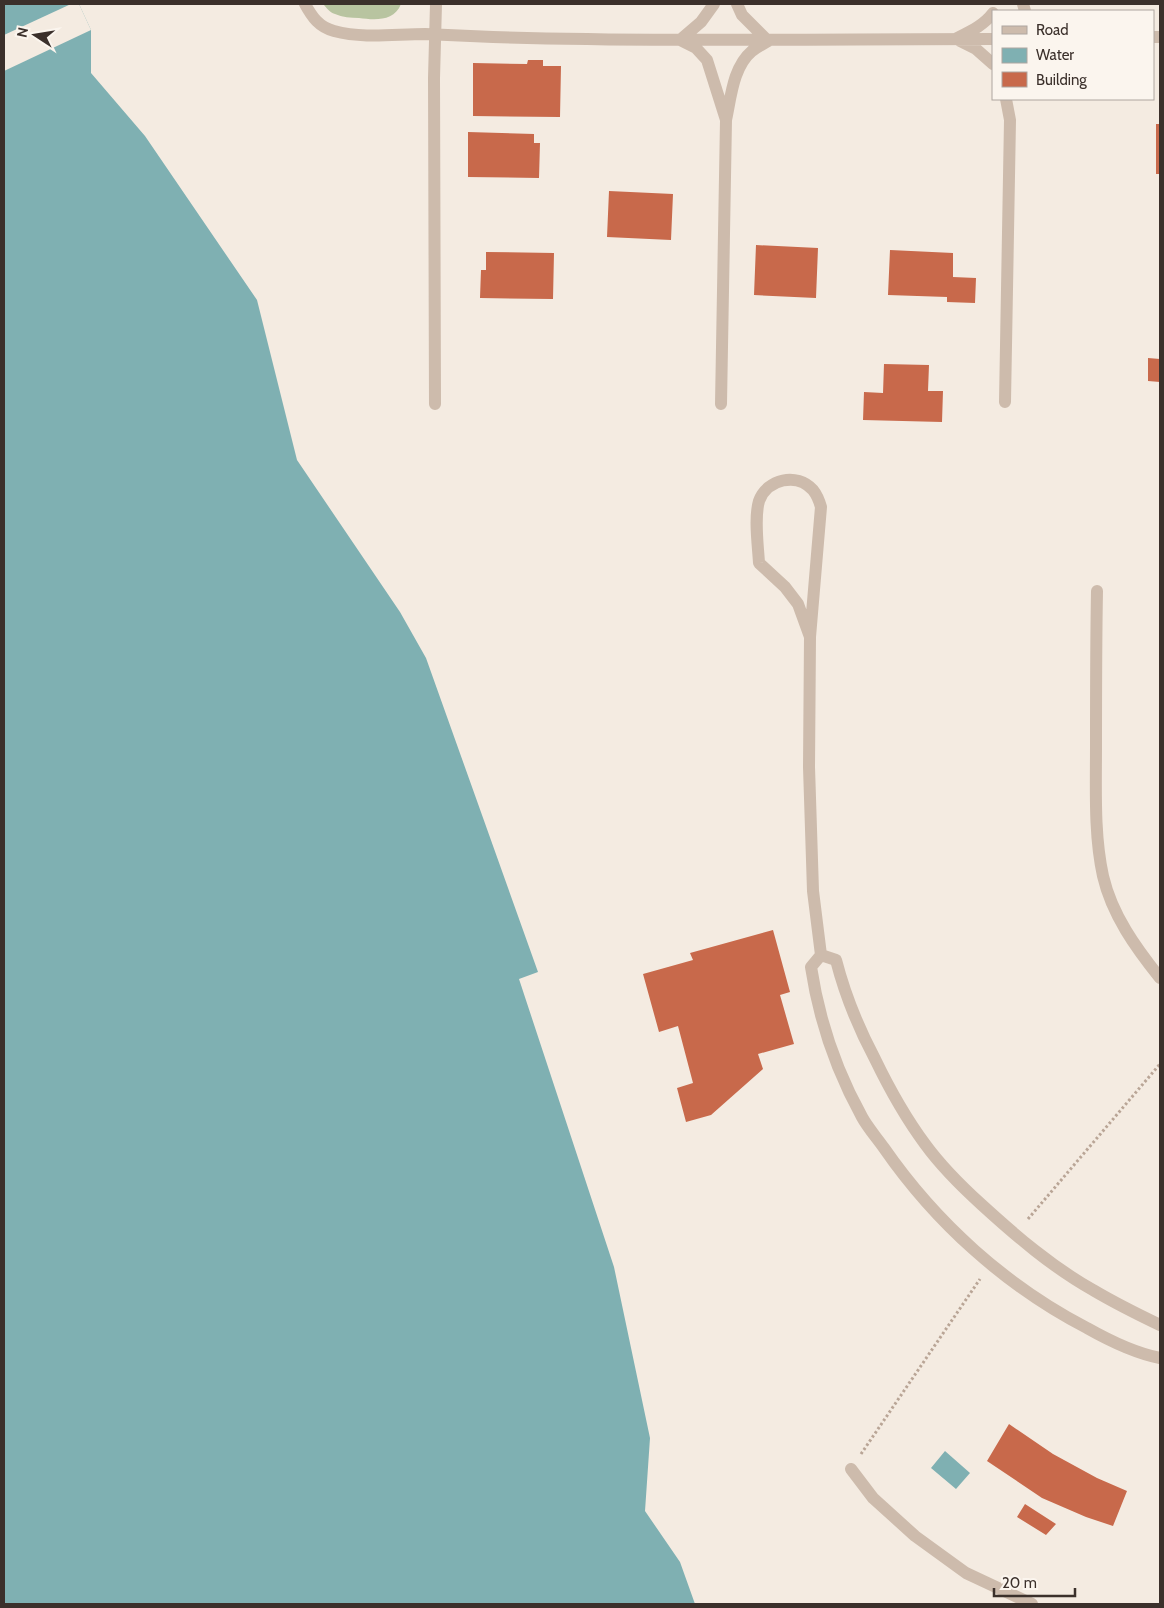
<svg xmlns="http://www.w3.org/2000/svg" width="1164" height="1608" font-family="Cabin,sans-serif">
<rect width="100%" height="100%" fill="#f4ebe1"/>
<path fill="#b8c4a0" d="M323,4H401C394,22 374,20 359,18C351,18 342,17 335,14C329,12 327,8 323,4Z"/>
<path fill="#7fb0b2" d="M4,4H79L91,30V73L145,136L257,300L297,460L400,612L426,658L538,972L519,979L614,1267L650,1438L645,1511L680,1562L695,1604H4Z
M945,1451L970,1473L956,1489L931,1468Z"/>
<path fill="#f4ebe1" d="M71,4H79L91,30L4,71V35Z"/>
<path fill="#c8694b" d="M528,60H543V66H561L560,117L473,116V63L527,64Z
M1156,124H1160V174H1156Z
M468,132L534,134V143H540L539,178L468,177Z
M609,191L673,194L671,240L607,237Z
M756,245L818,248L816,298L754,295Z
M890,250L953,253V277L976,278L975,303L947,302V297L888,295Z
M486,252L554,253L553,299L480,298L481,270H486Z
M1148,358L1160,359V382L1148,381Z
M884,364L929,365L928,391H943L942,422L863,420L864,392L883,393Z
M773,930L790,992L780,995L794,1044L758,1054L763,1069L711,1115L686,1122L677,1088L693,1083L678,1026L659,1032L643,974L693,960L690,953Z
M1009,1424L1053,1454L1097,1478L1127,1491L1113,1526L1086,1517L1042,1498L987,1461Z
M1025,1504L1056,1524L1046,1535L1017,1517Z"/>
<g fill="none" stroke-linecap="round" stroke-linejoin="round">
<path stroke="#b9a596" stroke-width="3" stroke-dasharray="2.5 2.5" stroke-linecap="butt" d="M1028,1219L1160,1064
M861,1454L980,1279"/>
<path stroke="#cdbbac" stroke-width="12" d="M305,4C312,17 319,27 334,31C364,39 395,34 425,34C447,35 470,36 493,37C660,42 826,39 993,39
M714,4L701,22L680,40L696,48L707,60L726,120
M1023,4L1025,11
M1153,37H1160
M957,38C971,31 984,25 993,13
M960,41L976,49L993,64
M1005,402L1010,120L1006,99
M435,404L434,78L436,4
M721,404L726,120C731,97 733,67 752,51C757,47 763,44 768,41L742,15L737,4
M1097,591C1096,643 1096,695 1096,747C1096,790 1094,835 1103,876C1112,915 1136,948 1160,978
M810,637L798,604L785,587L759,563C758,545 754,518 759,501C767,479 797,472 813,490C817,495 819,500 821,507L810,637L809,767L813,891L821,955
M1160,1325C1137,1314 1115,1303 1093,1290C1052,1267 1016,1236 982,1205C961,1186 941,1166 925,1144C905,1117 889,1088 875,1059C858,1027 845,995 836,960L821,955L811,967C819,1020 836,1070 862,1117C868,1128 877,1138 884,1148C936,1223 1006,1286 1087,1328C1110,1341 1134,1353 1160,1358
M851,1469L873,1498L915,1536L966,1573L1032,1604"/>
</g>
<rect width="1164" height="1608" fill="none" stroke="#3b302b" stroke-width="10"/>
<rect x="992" y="10" width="162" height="90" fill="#fbf5ee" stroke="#aea6a0"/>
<rect x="1002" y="26" width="25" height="8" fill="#cdbbac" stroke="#aea6a0"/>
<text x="1036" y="35" font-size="15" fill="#3b302b">Road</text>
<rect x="1002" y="48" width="25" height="15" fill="#7fb0b2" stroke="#aea6a0"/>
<text x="1036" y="60" font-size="15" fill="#3b302b">Water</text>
<rect x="1002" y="72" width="25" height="15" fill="#c8694b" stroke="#aea6a0"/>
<text x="1036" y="85" font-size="15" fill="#3b302b">Building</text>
<g transform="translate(35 35) rotate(282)" stroke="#fbf5ee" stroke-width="4" paint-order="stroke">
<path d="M0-4L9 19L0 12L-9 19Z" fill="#3b302b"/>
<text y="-8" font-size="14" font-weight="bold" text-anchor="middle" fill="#3b302b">N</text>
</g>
<path d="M994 1588v8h81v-8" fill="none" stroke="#3b302b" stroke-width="2.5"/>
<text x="1002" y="1588" font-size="15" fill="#3b302b" stroke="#fbf5ee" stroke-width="4" paint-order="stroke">20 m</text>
</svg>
